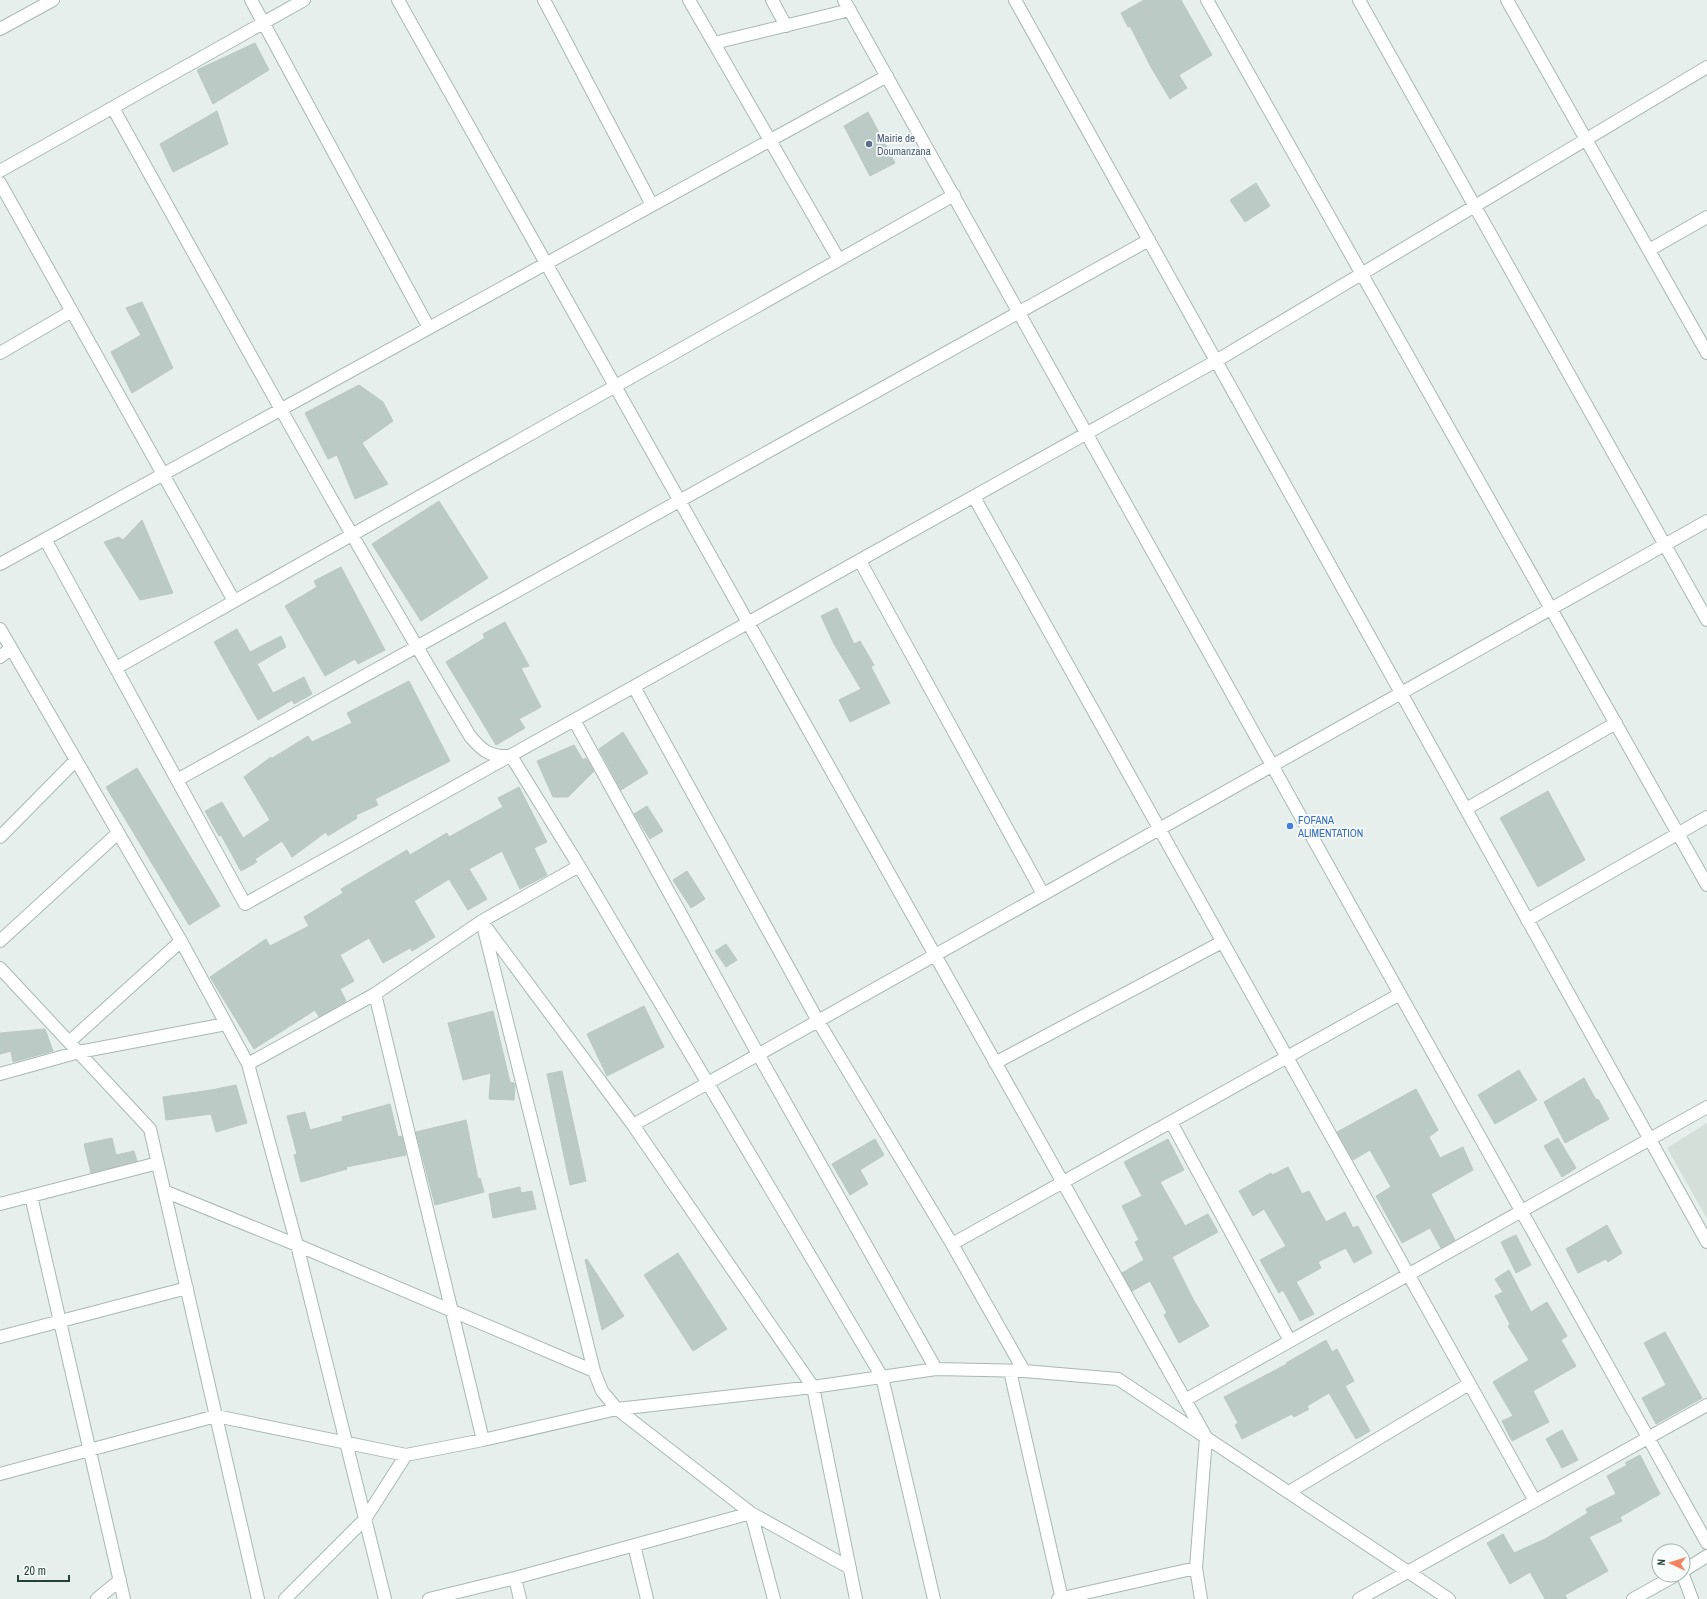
<svg xmlns="http://www.w3.org/2000/svg" width="1707" height="1599" font-family="'Archivo Narrow',sans-serif">
<rect width="100%" height="100%" fill="#e6efeb"/>
<path fill="#d4dfda" d="M1707,1123V1219L1667,1148Z"/>
<path fill="#bbcac4" stroke="#b8c9c2" d="M1144,0H1181L1212,55L1179,75L1187,88L1170,99L1152,69L1130,26L1128,27L1121,13Z
M255,43L269,70L213,104L197,70Z
M217,111L228,144L173,172L160,144Z
M868,112L895,163L870,176L844,126Z
M1256,183L1270,206L1245,222L1230,200Z
M142,302L173,368L132,393L111,352L141,335L126,308Z
M359,385L383,402L393,421L362,443L388,484L355,499L337,455L328,459L305,413Z
M439,501L488,578L421,621L372,544Z
M142,520L173,593L140,600L104,542L119,537L123,540Z
M341,567L385,650L358,664L355,659L325,676L285,606L317,587L314,581Z
M837,608L854,644L860,641L874,665L871,667L890,703L850,722L839,700L861,689L834,644L821,616Z
M505,622L529,666L521,668L541,707L519,719L525,728L496,745L446,662L485,638L483,634Z
M237,629L250,652L281,636L286,647L257,664L273,693L304,677L312,694L294,704L292,700L258,720L214,642Z
M409,681L450,761L375,799L378,805L356,815L357,818L328,836L326,832L292,857L282,841L255,859L257,862L241,871L221,835L219,836L205,811L222,802L243,838L270,820L244,777L271,757V759L308,736L312,742L352,723L347,713Z
M623,732L648,773L621,790L599,749Z
M574,745L583,760L586,758L594,771L568,797H553L537,761Z
M137,768L220,906L189,925L106,787Z
M519,787L547,842L534,848L547,875L520,889L502,851L469,869L487,899L468,910L449,879L414,901L435,937L412,951L410,948L383,963L369,938L340,955L354,981L340,989L346,1001L319,1017L315,1010L254,1049L210,977L266,939L270,946L309,926L304,917L343,893L341,889L407,850L410,855L447,833L449,837L503,807L498,798Z
M1548,791L1585,860L1538,887L1500,818Z
M647,806L663,831L650,839L634,814Z
M687,871L705,899L691,908L673,880Z
M726,944L737,960L726,967L715,951Z
M644,1006L664,1047L607,1076L587,1034Z
M493,1011L510,1082L514,1083L515,1085L514,1100L489,1099L491,1073L463,1080L448,1023Z
M45,1029L53,1051L13,1062L11,1051L0,1054V1033Z
M1519,1070L1537,1100L1495,1124L1478,1095Z
M562,1071L586,1181L570,1185L547,1074Z
M1584,1078L1596,1100L1598,1099L1609,1119L1565,1143L1544,1102Z
M236,1085L247,1123L216,1132L211,1114L166,1120L163,1097L211,1090Z
M1416,1089L1438,1130L1429,1137L1440,1158L1463,1147L1473,1170L1431,1194L1455,1240L1441,1248L1430,1228L1402,1243L1376,1196L1391,1187L1370,1150L1353,1160L1337,1132Z
M390,1104L398,1137L402,1136L406,1155L346,1167L347,1169L301,1182L294,1155L297,1154L287,1116L305,1112L310,1130L343,1121L342,1117Z
M466,1120L478,1179L480,1178L484,1192L435,1205L416,1132Z
M112,1138L116,1155L134,1151L137,1161L91,1173L84,1144Z
M1558,1138L1576,1168L1562,1177L1544,1146Z
M875,1139L884,1155L860,1170L868,1184L850,1195L832,1164Z
M1168,1139L1184,1170L1160,1182L1185,1226L1208,1214L1218,1232L1172,1257L1193,1299L1209,1326L1179,1343L1164,1315L1167,1313L1150,1281L1132,1291L1122,1273L1144,1260L1135,1242L1139,1240L1122,1206L1142,1196L1124,1162Z
M1288,1167L1302,1194L1309,1191L1326,1222L1345,1212L1353,1228L1358,1226L1372,1253L1354,1263L1346,1248L1318,1262L1321,1268L1296,1282L1314,1314L1300,1321L1283,1290L1279,1293L1260,1260L1286,1246L1264,1209L1253,1216L1239,1191L1271,1173L1272,1175Z
M520,1187L521,1193L532,1191L536,1209L493,1218L489,1194Z
M1607,1225L1622,1253L1608,1262L1606,1259L1578,1273L1566,1249Z
M1516,1235L1531,1265L1516,1273L1501,1242Z
M678,1253L727,1329L693,1351L644,1275Z
M587,1259L624,1316L602,1330L585,1260Z
M1509,1270L1531,1312L1547,1302L1567,1336L1561,1340L1576,1366L1533,1391L1549,1422L1512,1441L1502,1421L1513,1416L1493,1382L1529,1360L1508,1326L1510,1324L1495,1296L1503,1292L1495,1279Z
M1665,1332L1702,1398L1656,1424L1642,1398L1666,1385L1644,1343Z
M1326,1340L1332,1352L1337,1349L1354,1381L1345,1386L1370,1431L1356,1439L1329,1393L1307,1406L1309,1409L1294,1417L1292,1414L1242,1439L1235,1425L1238,1423L1224,1397L1287,1364L1286,1363Z
M1562,1430L1578,1460L1562,1468L1546,1439Z
M1640,1455L1660,1494L1620,1517L1622,1521L1589,1537L1608,1571L1565,1595L1567,1599H1545L1530,1572L1510,1584L1487,1543L1503,1534L1514,1553L1545,1539L1588,1513L1586,1509L1616,1494L1607,1476L1627,1465L1625,1463Z"/>
<g fill="none" stroke-linecap="round" stroke-linejoin="round">
<g stroke="#a8b8b2" stroke-width="14">
<path id="minor" d="M251,0L429,328
M398,0L1206,1437L1196,1568L1201,1599
M544,0L652,205
M689,0L839,260
M772,0L786,26
M844,0L1707,1543
M1015,0L1707,1242
M1207,0L1707,885
M1359,0L1707,620
M1507,0L1707,353
M0,29L53,0
M714,43L850,10
M113,108C230,318 346,530 470,736C483,752 491,757 511,756L579,866L882,1377L934,1599
M0,171L304,0
M0,183L234,601
M1649,250L1707,217
M0,353L72,311
M974,497L1535,1501
M45,539L245,904L1216,361L1707,67
M860,561L1043,894
M0,564L887,76
M0,629L181,941L248,1064L297,1245L385,1599
M0,657L10,649
M116,668L954,195
M634,687L818,1021L952,1244L1024,1371
M574,720L758,1054L936,1369
M177,780L1149,240
M1466,809L1616,723
M0,837L76,760
M1527,920L1707,817
M482,921L594,1371L602,1391L617,1409L751,1513L850,1568
M485,926L633,1125L813,1387L856,1599
M0,941L118,833
M0,968L150,1129L258,1599
M375,994L483,1440
M69,1042L181,941
M995,1063L1222,942
M248,1064L375,994L482,921L579,866
M0,1074L79,1052L226,1024
M1171,1122L1290,1341
M633,1125L1707,521
M164,1191L297,1245L594,1371
M31,1196L124,1599
M0,1204L158,1163
M952,1244L1400,994
M0,1337L187,1288
M1010,1371L1062,1599
M1185,1400L1707,1107
M0,1474L216,1416L406,1455L483,1440L617,1409L813,1387L936,1369L1024,1371L1118,1379L1449,1599
M1289,1492L1469,1384
M634,1545L647,1599
M1683,1571L1707,1556
M1683,1575L1692,1599
M515,1578L520,1599
M97,1599L120,1580
M285,1599L365,1519L406,1455
M429,1599L515,1578L751,1513L774,1599
M1058,1599L1196,1568
M1359,1599L1707,1405
M1633,1599L1676,1575"/>
</g>
<use href="#minor" stroke="#fff" stroke-width="12"/>
</g>
<circle fill="#5c6f8a" stroke="#f7fbf9" stroke-width="1.5" cx="869" cy="144" r="4"/>
<circle fill="#3f7fe0" stroke="#f7fbf9" stroke-width="1.5" cx="1290" cy="826" r="4"/>
<g text-anchor="middle" dominant-baseline="central" stroke-width="3.5" stroke-linejoin="round" paint-order="stroke">
<g font-size="11" fill="#4e5e75" stroke="#f7fbf9" text-anchor="start">
<text x="877" y="138">Mairie de<tspan x="877" dy="13">Doumanzana</tspan></text>
</g>
<g font-size="11" fill="#366cbe" stroke="#f7fbf9" text-anchor="start">
<text x="1298" y="820">FOFANA<tspan x="1298" dy="13">ALIMENTATION</tspan></text>
</g>
</g>
<g transform="translate(1671 1563) rotate(274)"><circle r="19" fill="#f7fbf9" stroke="#a3b1ad"/>
<path d="M0-3L7 15L0 10L-7 15Z" fill="#f4845f"/>
<text y="-6" font-size="11" font-weight="bold" text-anchor="middle" fill="#24423a">N</text>
</g>
<path d="M18 1575v6h51v-6" fill="none" stroke="#24423a" stroke-width="2"/>
<text x="24" y="1575" font-size="12" fill="#24423a" stroke="#f7fbf9" stroke-width="3" paint-order="stroke">20 m</text>
</svg>
